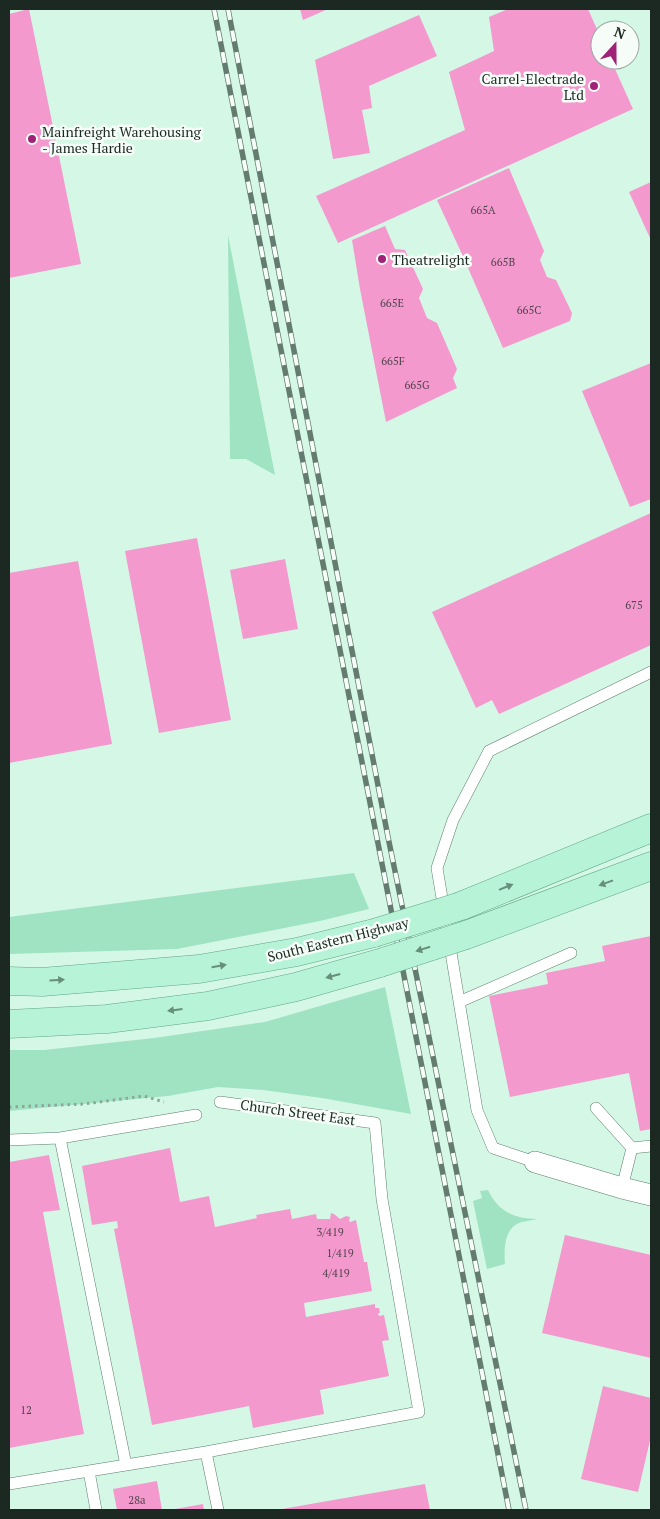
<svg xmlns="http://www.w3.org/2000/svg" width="660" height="1519" font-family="'PT Serif',serif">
<rect width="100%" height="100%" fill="#d4f8e5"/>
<path fill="#a0e3c2" d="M228,235L275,475L246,459H230Z
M354,873L369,909L320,921L177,949L9,954V917Z
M385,987L411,1114L322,1098L263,1090L218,1087L168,1096L9,1111V1050H44L154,1038L265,1022Z
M488,1190C498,1211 514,1219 537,1219C530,1221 520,1221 514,1226C504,1234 504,1252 505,1264L487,1269L473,1201L482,1198L480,1191Z"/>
<path fill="#f399ce" d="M29,9L81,264L9,278V14Z
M300,9H328L303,20Z
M508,9H588L600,36V60H611L633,109L338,243L316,196L465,130L449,72L494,51L489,17Z
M419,15L437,56L369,86L372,108L362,110L370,153L333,159L315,60Z
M509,168L544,251L540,260L547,277L556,280L572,313L570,321L503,348L461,252L437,200Z
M651,182V237L650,238L629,192Z
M385,226L395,249L405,250L423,289L419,298L427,318L437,323L457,369L453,378L457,388L386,422L360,289L352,240Z
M651,363V499L630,507L582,391Z
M651,513V645L499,714L492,700L476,708L432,612Z
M197,538L231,720L159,733L125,551Z
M285,559L298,629L243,639L230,570Z
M78,561L112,744L9,763V573Z
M651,936V1129L640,1131L629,1073L510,1097L489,996L548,984L546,973L605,961L602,946Z
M170,1148L180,1202L209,1196L215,1227L257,1218L256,1215L290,1209L292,1219L316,1214L317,1219H330L331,1213L334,1214L340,1219L346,1216L350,1217L349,1221L350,1222L356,1220L364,1262H367L372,1291L304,1303L306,1317L375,1304V1308H379L380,1313H378L379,1316L384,1315L389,1340L382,1341L389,1376L320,1390L324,1414L253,1428L249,1406L152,1425L114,1229L118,1228L117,1221L92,1225L82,1166Z
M49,1155L60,1210L43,1212L84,1434L9,1448V1162Z
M565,1235L651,1255V1358L542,1333Z
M603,1386L651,1398V1436L638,1492L581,1479Z
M157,1481L162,1510H117L113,1489Z
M425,1484L430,1510H282V1509Z
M203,1504L204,1510H175V1509Z"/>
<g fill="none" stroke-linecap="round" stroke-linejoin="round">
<g stroke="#5e7f6e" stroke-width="12">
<path id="lane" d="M459,1002L571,953
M596,1108L632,1148
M60,1138L126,1465
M9,1140L60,1138L196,1115
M535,1162L493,1148L477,1110L437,868L453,820L489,751L651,672
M622,1188L632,1148L651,1146
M206,1452L218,1510
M89,1471L96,1510
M9,1484L206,1452L419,1412L382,1199L375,1123L220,1102"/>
</g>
<g stroke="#5e7f6e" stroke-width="22">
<path id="street" d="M535,1162L622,1188L651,1195"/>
</g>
<g stroke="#60a786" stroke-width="29">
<path id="primary" d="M461,906L651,828
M466,935L651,866
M9,981L42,982L199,969L297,952L374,933
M9,1024L107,1019L208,1006L296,987L380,963"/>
</g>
<path stroke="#8da89a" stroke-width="3" stroke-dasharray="2.5 4" stroke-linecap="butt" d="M9,1107L84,1104L144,1096L164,1102"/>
<use href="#lane" stroke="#fff" stroke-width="11"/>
<use href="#street" stroke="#fff" stroke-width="21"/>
<use href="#primary" stroke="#b6f3d7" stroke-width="28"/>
<g stroke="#647b6f" stroke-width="5.5">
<path id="rail" d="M214,9L509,1510
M228,9L388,837L526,1510"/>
</g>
<use href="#rail" stroke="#f6fdf9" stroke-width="4" stroke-dasharray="11" stroke-linecap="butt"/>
<g stroke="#60a786" stroke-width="29" stroke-linecap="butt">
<path id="primary-bridge" d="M374,933L461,906
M380,963L466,935"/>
</g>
<use href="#primary-bridge" stroke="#b6f3d7" stroke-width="28"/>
</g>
<defs><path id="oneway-solid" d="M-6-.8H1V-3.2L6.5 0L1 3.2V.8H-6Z" transform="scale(1.25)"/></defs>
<g fill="#688e7c">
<use href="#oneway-solid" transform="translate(606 883) rotate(160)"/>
<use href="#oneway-solid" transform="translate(506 887) rotate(-22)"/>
<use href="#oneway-solid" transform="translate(423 949) rotate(162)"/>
<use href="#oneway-solid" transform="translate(219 966) rotate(-10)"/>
<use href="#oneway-solid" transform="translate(333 976) rotate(165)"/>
<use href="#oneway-solid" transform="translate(57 980) rotate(-4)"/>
<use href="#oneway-solid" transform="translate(175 1010) rotate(173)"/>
</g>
<g fill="#9f2277" stroke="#f6fdf9" stroke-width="2">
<circle cx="594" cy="86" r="5"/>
<circle cx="32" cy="139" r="5"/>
<circle cx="382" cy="259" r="5"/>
</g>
<g text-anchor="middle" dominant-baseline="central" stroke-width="5" stroke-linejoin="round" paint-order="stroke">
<g font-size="11" fill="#51454d">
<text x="483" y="210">665A</text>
<text x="503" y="262">665B</text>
<text x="392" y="303">665E</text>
<text x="529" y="310">665C</text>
<text x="393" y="361">665F</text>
<text x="417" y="385">665G</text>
<text x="634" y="605">675</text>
<text x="330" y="1232">3/419</text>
<text x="340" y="1253">1/419</text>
<text x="336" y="1273">4/419</text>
<text x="26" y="1410">12</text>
<text x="137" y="1500">28a</text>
</g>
<g font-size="14" fill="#1b2922" stroke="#f6fdf9" text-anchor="start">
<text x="584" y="78" text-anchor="end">Carrel-Electrade<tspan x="584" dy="16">Ltd</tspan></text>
<text x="42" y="131">Mainfreight Warehousing<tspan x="42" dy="16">- James Hardie</tspan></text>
<text x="392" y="259">Theatrelight</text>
</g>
<g font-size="14" fill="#1b2922" stroke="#f6fdf9">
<text transform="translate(338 939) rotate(-14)">South Eastern Highway</text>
<text transform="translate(298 1112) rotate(8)">Church Street East</text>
</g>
</g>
<rect width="660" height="1519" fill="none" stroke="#1b2922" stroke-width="20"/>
<g transform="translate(615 45) rotate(21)"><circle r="24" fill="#f6fdf9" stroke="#9ea8a3"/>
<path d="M0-4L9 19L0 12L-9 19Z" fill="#9f2277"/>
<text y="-8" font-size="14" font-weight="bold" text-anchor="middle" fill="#1b2922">N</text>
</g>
</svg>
